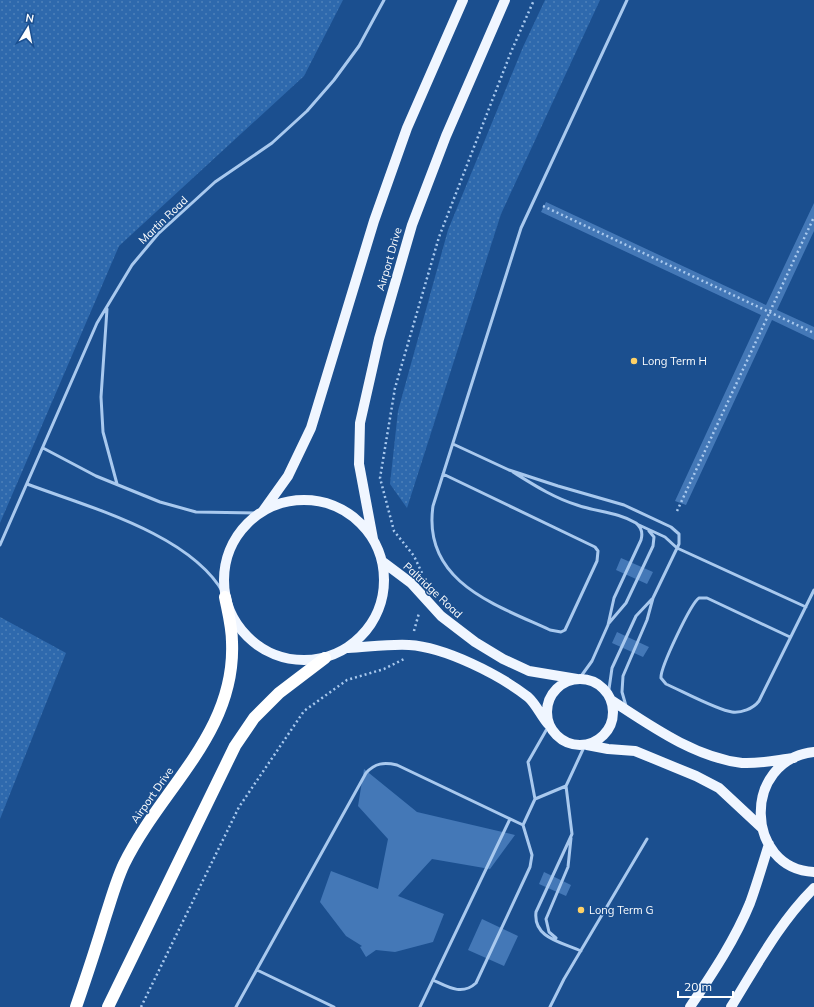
<svg xmlns="http://www.w3.org/2000/svg" width="814" height="1007" font-family="Mulish,sans-serif">
<defs>
<pattern id="grass-dots" width="8" height="8" patternUnits="userSpaceOnUse"><rect width="8" height="8" fill="#2e69ad"/><path d="M2 2h.1M6 6h.1" fill="none" stroke="#4d80b9" stroke-width="1.8" stroke-linecap="round"/></pattern>
</defs>
<rect width="100%" height="100%" fill="#1b4f8f"/>
<path fill="url(#grass-dots)" d="M0,0H343L304,76L119,246L0,523Z
M545,0H600L501,214L407,508L390,484L398,411L448,230L523,47Z
M0,617L66,653L0,819Z"/>
<path fill="#4478b7" d="M546,202L766,305L814,203V231L777,310L814,327V340L772,320L686,505L675,501L761,315L541,212Z
M621,558L653,572L647,584L616,570Z
M617,632L649,647L643,657L612,643Z
M364,769L417,812L515,835L490,869L432,859L398,896L444,914L433,942L395,952L376,950L366,957L360,947L362,946L346,936L320,902L331,871L378,889L388,839L358,806Z
M544,872L571,885L566,896L539,884Z
M482,919L518,936L504,966L468,950Z"/>
<g fill="none" stroke-linecap="round" stroke-linejoin="round">
<path stroke="#a9c9ee" stroke-width="2.5" stroke-dasharray="2 3" stroke-linecap="butt" d="M543,206L814,333
M677,511L814,217
M422,573L414,556L394,531L380,478L395,388L439,237L511,52L534,0
M414,631L419,613
M141,1007L239,807L304,711L347,680L384,669L404,659"/>
<path stroke="#a9c9ee" stroke-width="3" d="M107,309L101,397L103,432L117,484
M453,444L509,470L558,486L624,505L671,527L679,534V544L653,598L647,620L623,676L622,692L626,706
M43,448L96,476L160,502L196,512L260,513
M513,472C534,485 554,498 577,505C596,512 618,512 636,523C641,527 643,533 641,540L614,598L608,625L592,661L579,679
M443,474L595,547L598,551L597,561L565,630L561,632L550,630C496,605 422,582 433,506L521,228L627,0
M27,484C88,507 191,534 224,594
M639,525L665,537L677,548L806,607
M0,545L97,323L132,265L158,234L215,182L272,143L307,111L334,80L359,46L384,0
M609,623L626,603L653,546L654,537L649,531
M790,637L707,598H699C691,603 660,668 661,678L666,684C682,691 717,710 732,712C741,713 753,709 759,701L814,590
M608,696L612,668L636,616L652,599
M535,799L566,786
M556,938L549,932L546,919L568,867L571,838
M581,951C561,942 533,938 536,912L572,834L566,786L585,745
M257,970L334,1007
M433,980C448,987 462,996 476,983L530,867L532,855L523,825L535,799L528,762L548,727
M236,1007L366,773C375,763 384,762 397,765L523,825
M420,1007L510,819
M550,1007L564,979L647,839"/>
<path stroke="#f0f6ff" stroke-width="10" d="M224 580a80 80 0 1 1 160 0a80 80 0 1 1-160 0Z
M263,511L288,476L311,428L374,221L407,128L463,0
M373,539L359,464L360,423L379,339L412,225L446,136L505,0
M383,562L411,583L441,616L475,642L503,659L529,671L577,679
M348,648C368,647 389,644 409,645C445,647 500,675 528,697C536,704 541,716 548,724
M547 712a33 33 0 1 1 66 0a33 33 0 1 1-66 0Z
M611,700C651,726 694,757 742,763C760,764 777,760 794,758
M587,745L608,749L635,751L696,776L719,788L762,828
M814,752C741,760 745,869 814,872
M690,1007C712,974 735,940 750,903C757,884 763,863 769,844
M731,1007C757,965 779,923 814,888"/>
<path stroke="#fff" stroke-width="12" d="M76,1007C86,978 96,948 105,918C111,900 116,881 124,864C161,788 236,733 232,642C232,627 228,612 225,597
M108,1007L235,746L254,718L279,693L325,658"/>
</g>
<g fill="#ffd166" stroke="#1b4f8f" stroke-width="1.5">
<circle cx="634" cy="361" r="4"/>
<circle cx="581" cy="910" r="4"/>
</g>
<g text-anchor="middle" dominant-baseline="central" stroke-width="3" stroke-linejoin="round" paint-order="stroke">
<g font-size="11" fill="#fff" stroke="#1b4f8f">
<text transform="translate(163 220) rotate(-44)">Martin Road</text>
<text transform="translate(389 259) rotate(-74)">Airport Drive</text>
<text transform="translate(433 590) rotate(43)">Paltridge Road</text>
<text transform="translate(152 795) rotate(-55)">Airport Drive</text>
</g>
<g font-size="11" fill="#fff" stroke="#1b4f8f" text-anchor="start">
<text x="642" y="361">Long Term H</text>
<text x="589" y="910">Long Term G</text>
</g>
</g>
<g transform="translate(28 28) rotate(10)" stroke="#1b4f8f" stroke-width="3" paint-order="stroke">
<path d="M0-3L7 15L0 10L-7 15Z" fill="#ffffff"/>
<text y="-6" font-size="11" font-weight="bold" text-anchor="middle" fill="#ffffff">N</text>
</g>
<path d="M678 991v6h55v-6" fill="none" stroke="#ffffff" stroke-width="2"/>
<text x="684" y="991" font-size="12" fill="#ffffff" stroke="#1b4f8f" stroke-width="3" paint-order="stroke">20 m</text>
</svg>
